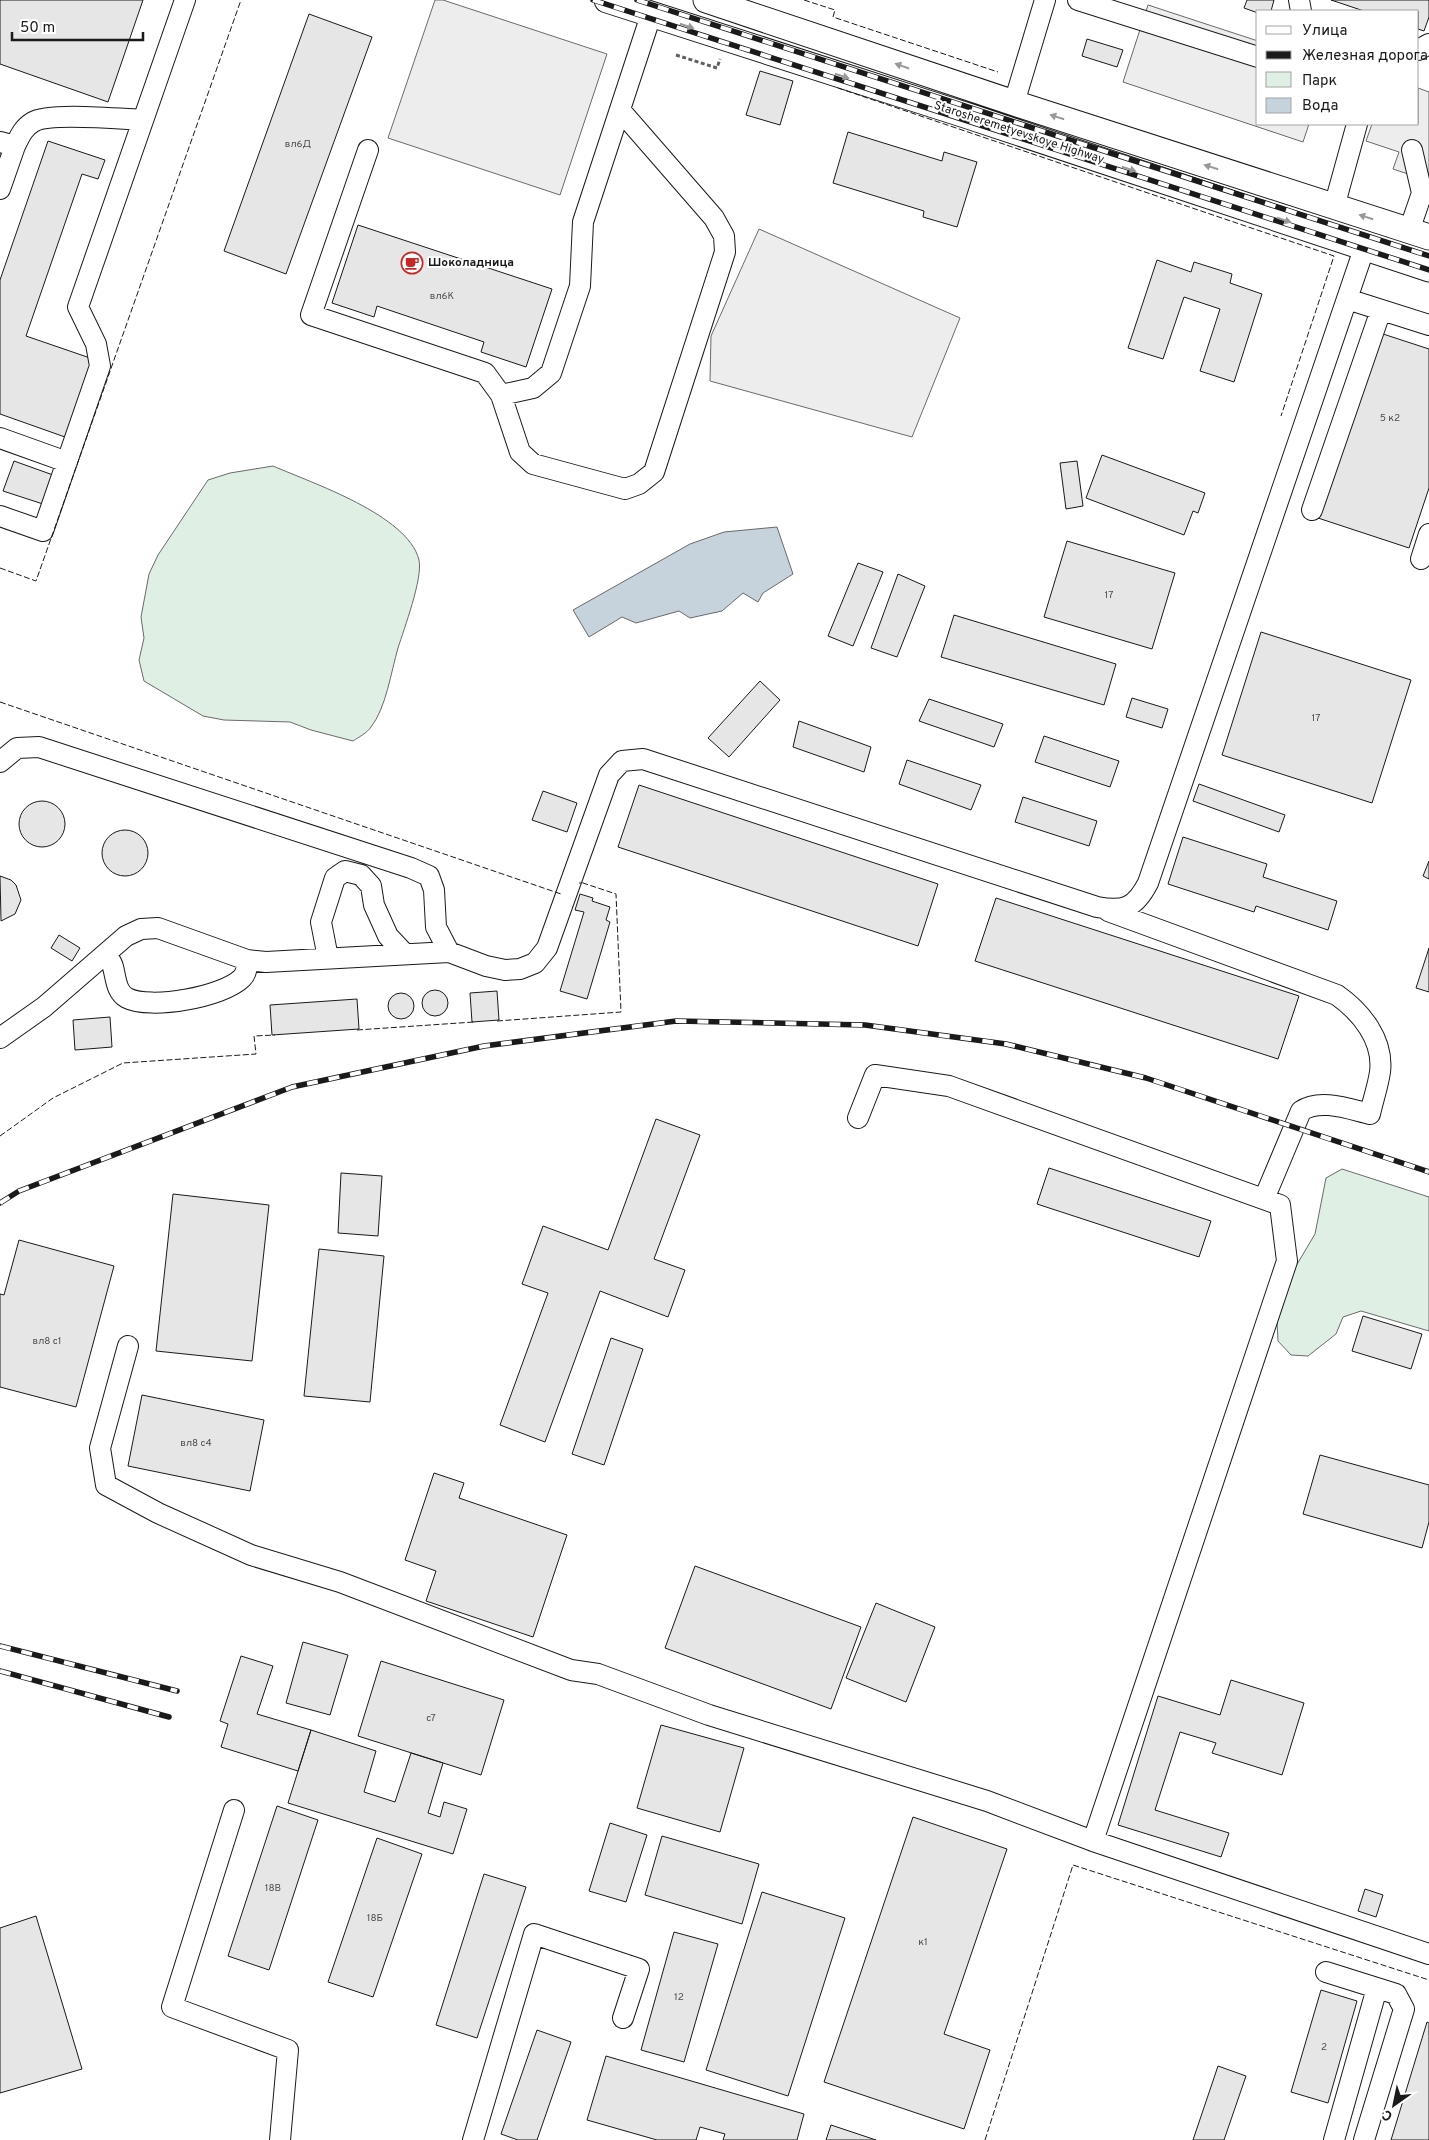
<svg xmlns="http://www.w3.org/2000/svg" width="1429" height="2140" font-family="Overpass,sans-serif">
<rect width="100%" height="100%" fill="#fff"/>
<path fill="#e0efe3" stroke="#6a6a6a" d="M273,466C312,483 408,515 419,560C423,578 404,629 398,648C391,672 386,708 371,727C367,733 359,737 353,741L311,730L290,722L224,720L203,716L144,681L139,660L144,638L141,617L149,574L158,555L208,480L230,473Z
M1342,1169L1429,1197V1331L1361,1311L1343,1317L1336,1334L1308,1356L1291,1355L1278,1341L1277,1321L1296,1266L1315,1234L1326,1178Z"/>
<path fill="#ededed" stroke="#6a6a6a" d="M435,0H443L607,54L560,195L388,138Z
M1148,5L1258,41V124H1309L1303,142L1123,82Z
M1418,88L1429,92V181L1393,169L1399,152L1366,141L1372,124H1418Z
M759,229L960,318L912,437L710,381L711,336Z"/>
<path fill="#c6d2dc" stroke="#6a6a6a" d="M777,527L793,574L763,593L758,602L743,593L722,611L690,618L679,611L636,623L622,617L589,637L573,610L690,544L724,532Z"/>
<path fill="#e6e6e6" stroke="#1a1a1a" d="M0,0H143L108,102L0,64Z
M1247,0H1274L1271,11L1258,13L1244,8Z
M1331,0H1429V17L1424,31L1418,29V11H1364Z
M309,14L372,37L286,274L224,251Z
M1087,39L1123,50L1117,67L1082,56Z
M760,71L793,81L780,125L746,115Z
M848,132L942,161L944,152L977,162L957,227L923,217L924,211L833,183Z
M48,141L105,160L98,179L82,174L26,336L93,359L65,437L0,414V280Z
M358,225L552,289L526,367L481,352L484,342L377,306L374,317L332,303Z
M1157,260L1191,272L1194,262L1232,274L1230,283L1262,294L1234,382L1200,371L1220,309L1184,297L1163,359L1128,348Z
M1380,333L1429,349V488L1409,548L1318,518Z
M1102,455L1205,493L1198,513L1193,511L1184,535L1086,498Z
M14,461L53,475L43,504L3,491Z
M1077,461L1083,506L1066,509L1060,463Z
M1067,541L1175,573L1152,649L1044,617Z
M858,563L883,572L853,646L828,636Z
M898,574L925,586L897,657L871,648Z
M954,615L1116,664L1104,705L941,657Z
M1261,632L1411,680L1372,803L1222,755Z
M760,681L780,700L729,757L708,738Z
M1132,698L1168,709L1162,728L1126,717Z
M929,699L1003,724L994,747L919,721Z
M799,721L871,747L864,772L793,747Z
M1044,736L1119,761L1110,787L1035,762Z
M907,760L981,785L971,810L899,784Z
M1199,784L1285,815L1279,832L1193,801Z
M639,785L938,884L918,946L618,847Z
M543,791L577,803L567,832L532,820Z
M1023,797L1097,821L1089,846L1015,822Z
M19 824a23 23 0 1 1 46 0a23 23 0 1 1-46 0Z
M102 853a23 23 0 1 1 46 0a23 23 0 1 1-46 0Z
M1183,837L1267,864L1263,877L1337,901L1328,930L1256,906L1254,912L1168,884Z
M1429,861V879L1423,876Z
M0,876L11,880L16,885L21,900L15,914L1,921Z
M580,894L593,898L592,901L610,907L606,920L610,922L587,999L560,991L584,912L575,910Z
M996,898L1299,996L1278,1059L975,961Z
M59,935L80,948L72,961L51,948Z
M1429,948V992L1416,988Z
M422 1003a13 13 0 1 1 26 0a13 13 0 1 1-26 0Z
M497,991L499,1020L472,1022L470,993Z
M388 1006a13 13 0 1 1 26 0a13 13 0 1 1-26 0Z
M357,999L359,1029L272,1035L270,1005Z
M110,1017L112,1047L75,1050L73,1020Z
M656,1119L700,1135L654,1259L685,1270L668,1317L600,1291L545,1442L500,1425L548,1293L522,1284L543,1226L608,1250Z
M1049,1168L1211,1221L1199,1257L1037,1204Z
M341,1173L382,1176L378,1236L338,1233Z
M173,1194L269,1205L252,1361L156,1351Z
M19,1240L114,1266L76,1407L0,1387V1294L4,1295Z
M319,1249L384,1256L370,1402L304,1396Z
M1363,1316L1422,1334L1411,1369L1352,1351Z
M611,1338L643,1349L604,1465L572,1454Z
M142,1395L264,1420L250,1491L128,1466Z
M1320,1455L1429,1485V1522L1422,1548L1303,1514Z
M434,1473L464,1483L459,1498L567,1535L533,1637L426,1601L436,1571L405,1560Z
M695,1566L861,1627L831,1709L665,1648Z
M876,1603L935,1627L906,1702L846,1678Z
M303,1642L348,1655L330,1715L286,1703Z
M241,1656L273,1666L257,1714L311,1730L298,1771L221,1747L228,1724L220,1721Z
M381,1661L504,1700L481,1775L358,1736Z
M1231,1680L1304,1703L1282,1775L1212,1753L1216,1743L1180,1732L1155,1810L1229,1833L1221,1857L1118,1825L1158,1696L1220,1715Z
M661,1725L744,1748L720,1832L637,1808Z
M311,1730L376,1751L364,1792L395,1802L411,1753L443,1763L428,1813L440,1817L444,1802L467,1809L453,1854L288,1803Z
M277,1806L318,1820L269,1970L228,1956Z
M913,1817L1007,1849L944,2034L990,2050L964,2129L824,2082Z
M610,1823L647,1835L626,1902L589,1891Z
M662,1836L759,1864L742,1924L645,1895Z
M377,1838L422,1854L373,1997L328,1982Z
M484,1874L526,1887L477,2038L436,2025Z
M1365,1889L1383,1895L1376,1917L1358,1911Z
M762,1892L845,1918L788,2096L706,2070Z
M36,1916L82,2069L0,2093V1928Z
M674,1932L718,1944L684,2062L641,2050Z
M1321,1990L1357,2001L1328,2103L1291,2092Z
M1427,2022L1429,2023V2140H1391Z
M537,2030L571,2042L537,2140H518L501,2134Z
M606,2056L804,2114L797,2140H723L725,2134L700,2127L696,2140H657L587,2120Z
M1218,2066L1246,2076L1224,2140H1193Z
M831,2125L876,2140H826Z"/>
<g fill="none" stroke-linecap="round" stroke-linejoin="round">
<g stroke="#1a1a1a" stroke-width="22">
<path id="minor" d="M1078,0L1258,57
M1299,0L1301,11
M1418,50L1429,44
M1014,103L1045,0
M0,142L15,146L0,189
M15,146C20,136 23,128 33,122C49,112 121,119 143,120
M368,150L311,315L485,373L501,395L520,452L533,464L625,489L639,484L654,472L725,252L724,236L714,218L620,110
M1334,207L1357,124
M1409,231L1422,193L1412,150
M1347,299L1429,325
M501,395L533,388L551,373L580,286L583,222L651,15
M0,438L67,462
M1312,510L1381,310
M0,516L43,531L100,366L96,344L78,307L185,0
M1421,559L1429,534
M0,762L17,748L39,747L411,868L429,876L434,890L436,927L449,952
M1108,911L1337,995C1361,1012 1384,1040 1380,1072C1378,1086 1373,1100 1370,1114C1349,1109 1320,1098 1301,1111L1264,1199
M106,954C108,958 112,962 113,967C116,978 116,992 127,998C150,1010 223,997 242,978C247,973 247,966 247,960
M328,958L321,922L335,878L345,871L361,875L371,886L374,905L388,936L404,953
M0,1038L44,1007L126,936L141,929L158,928L247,960L266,962L449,952L486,966L505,970L520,969L535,963L547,948L609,775L622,761L643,759L1097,907C1124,912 1135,908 1148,883L1365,246
M858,1118L875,1075L949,1086L1280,1205L1287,1261L1093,1841L1429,1954
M128,1346L100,1448L106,1485L158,1513L251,1555L340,1582L571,1670L598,1674L709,1715L987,1801L1093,1841
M234,1810L172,2007L288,2050L280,2140
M1326,1972L1396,1994L1404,2009L1364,2140
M473,2140L534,1934L639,1969L623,2018
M1334,2140L1377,1988"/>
</g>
<g stroke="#1a1a1a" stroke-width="27">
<path id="major" d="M607,0L965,115L1429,269
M706,0L1014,103L1429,237"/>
</g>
<path stroke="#5f5f5f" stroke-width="3" stroke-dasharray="4 2.5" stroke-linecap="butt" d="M676,55L717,68L720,59"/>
<use href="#minor" stroke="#fff" stroke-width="20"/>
<use href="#major" stroke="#fff" stroke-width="25"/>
<g stroke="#1a1a1a" stroke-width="5.5">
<path id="rail" d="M593,0L1429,270
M637,0L1429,256
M0,1203L19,1191L292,1087L484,1046L676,1021L865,1025L1006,1044L1146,1078L1429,1172
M0,1646L177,1691
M0,1671L169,1717"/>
</g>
<use href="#rail" stroke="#fff" stroke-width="4" stroke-dasharray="11" stroke-linecap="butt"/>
<path stroke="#1a1a1a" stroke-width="1" stroke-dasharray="6 2.5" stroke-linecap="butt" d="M804,0L835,10L833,17L998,72
M838,88L1334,256L1281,416
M0,568L36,581L241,0
M0,702L561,894
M497,1021L621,1012L616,894L580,882V884
M357,1030L474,1022
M0,1136L53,1098L123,1063L256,1054L254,1036L275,1035
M985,2140L1073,1865L1429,1980"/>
</g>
<defs><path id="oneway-solid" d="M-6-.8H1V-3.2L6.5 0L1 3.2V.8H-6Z" transform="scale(1.25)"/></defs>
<g fill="#989898">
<use href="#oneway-solid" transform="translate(687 26) rotate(18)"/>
<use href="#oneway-solid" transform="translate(902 66) rotate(-161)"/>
<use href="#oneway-solid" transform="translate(842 76) rotate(18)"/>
<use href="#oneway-solid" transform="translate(1057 117) rotate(-162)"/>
<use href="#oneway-solid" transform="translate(1211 167) rotate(-162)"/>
<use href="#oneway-solid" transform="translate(1129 169) rotate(18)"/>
<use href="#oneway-solid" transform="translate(1366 217) rotate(-162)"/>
<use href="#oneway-solid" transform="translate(1284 220) rotate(18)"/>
</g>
<defs>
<g id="cafe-ring" transform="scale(1.125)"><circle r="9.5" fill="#fff" stroke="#c62828" stroke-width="1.5"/><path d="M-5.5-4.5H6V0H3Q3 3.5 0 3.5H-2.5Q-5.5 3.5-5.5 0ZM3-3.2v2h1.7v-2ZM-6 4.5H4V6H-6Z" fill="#c62828"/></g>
</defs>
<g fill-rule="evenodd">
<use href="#cafe-ring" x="412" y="263"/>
</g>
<g text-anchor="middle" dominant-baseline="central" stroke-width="4" stroke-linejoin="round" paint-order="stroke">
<g font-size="10" fill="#4d4d4d">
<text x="298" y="144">вл6Д</text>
<text x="442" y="296">вл6К</text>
<text x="1390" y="418">5 к2</text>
<text x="1109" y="595">17</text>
<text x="1316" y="718">17</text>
<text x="47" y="1341">вл8 с1</text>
<text x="196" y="1443">вл8 с4</text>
<text x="431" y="1718">c7</text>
<text x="273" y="1888">18В</text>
<text x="375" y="1918">18Б</text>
<text x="923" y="1942">к1</text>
<text x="679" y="1997">12</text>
<text x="1324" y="2047">2</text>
</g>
<g font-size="12" fill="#1a1a1a" stroke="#fff">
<text transform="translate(1019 133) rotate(18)">Starosheremetyevskoye Highway</text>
</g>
<g font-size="12" font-weight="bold" fill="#1a1a1a" stroke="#fff" text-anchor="start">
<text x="428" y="263">Шоколадница</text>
</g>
</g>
<rect x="1256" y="10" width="162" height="115" fill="#ffffff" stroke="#a3a3a3"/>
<rect x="1266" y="26" width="25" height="8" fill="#ffffff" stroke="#a3a3a3"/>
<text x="1302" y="35" font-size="15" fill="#1a1a1a">Улица</text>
<rect x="1266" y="51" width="25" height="8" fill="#1a1a1a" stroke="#a3a3a3"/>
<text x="1302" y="60" font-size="15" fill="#1a1a1a">Железная дорога</text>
<rect x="1266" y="72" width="25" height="15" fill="#e0efe3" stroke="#a3a3a3"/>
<text x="1302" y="85" font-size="15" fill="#1a1a1a">Парк</text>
<rect x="1266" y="98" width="25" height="15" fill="#c6d2dc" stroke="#a3a3a3"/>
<text x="1302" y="110" font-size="15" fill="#1a1a1a">Вода</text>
<g transform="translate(1394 2105) rotate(213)" stroke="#ffffff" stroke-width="4" paint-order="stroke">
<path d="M0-4L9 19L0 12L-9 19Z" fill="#1a1a1a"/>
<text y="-8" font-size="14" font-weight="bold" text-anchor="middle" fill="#1a1a1a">С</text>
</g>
<path d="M12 32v8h131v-8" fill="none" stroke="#1a1a1a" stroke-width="2.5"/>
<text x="20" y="32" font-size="15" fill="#1a1a1a" stroke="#ffffff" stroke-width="4" paint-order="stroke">50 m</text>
</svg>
